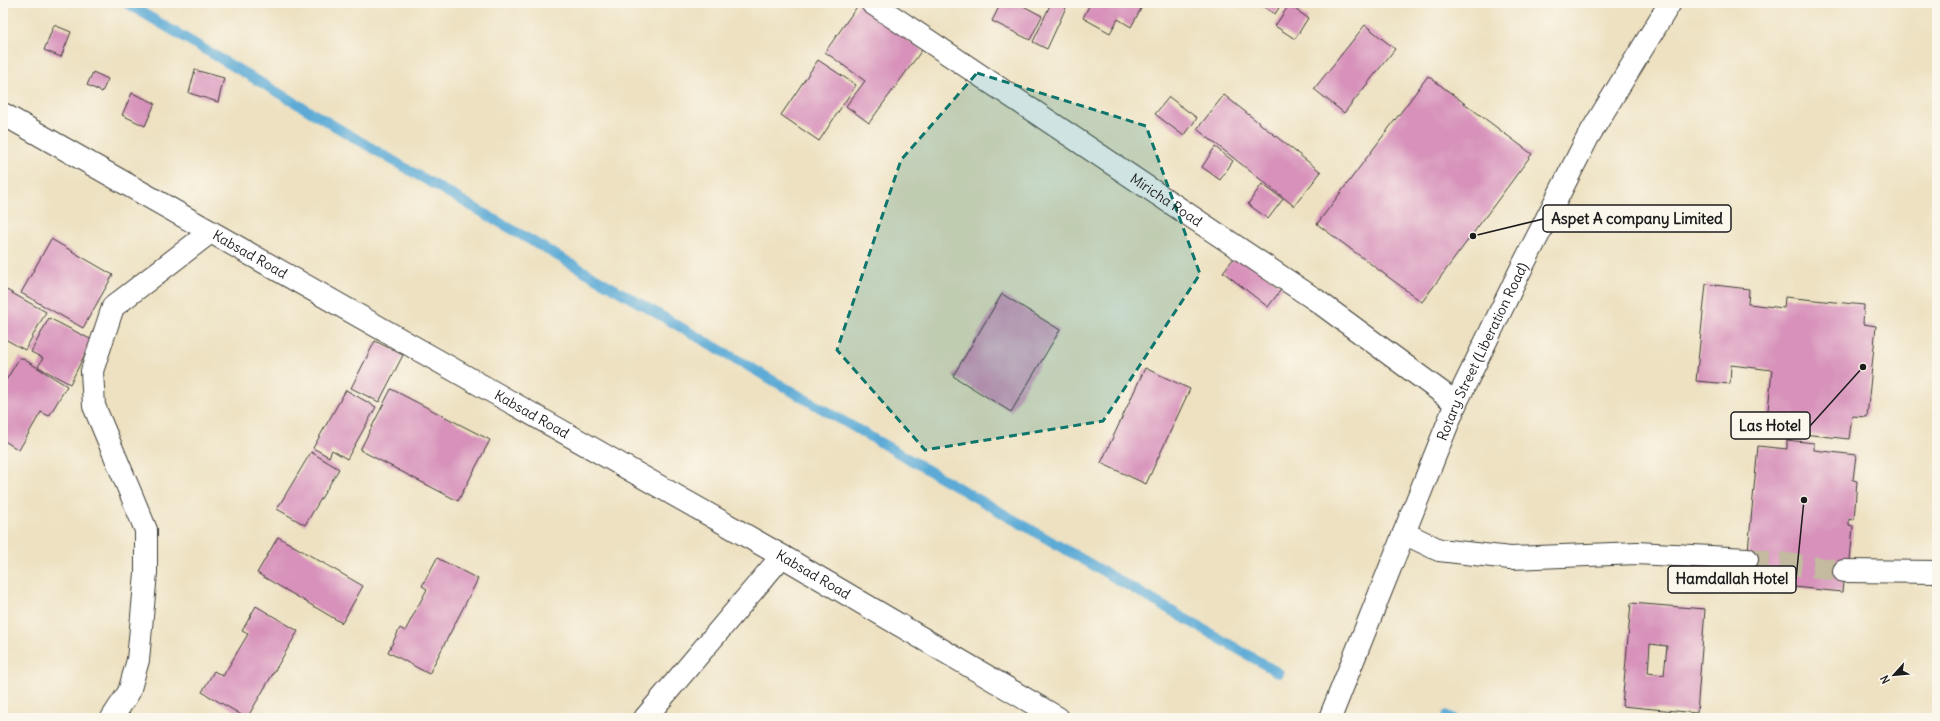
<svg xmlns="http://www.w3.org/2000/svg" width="1940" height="721" font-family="Delius,sans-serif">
<rect width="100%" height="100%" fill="#fbf7ec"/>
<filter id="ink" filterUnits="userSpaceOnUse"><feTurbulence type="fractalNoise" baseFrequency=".025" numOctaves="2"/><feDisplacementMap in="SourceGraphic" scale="8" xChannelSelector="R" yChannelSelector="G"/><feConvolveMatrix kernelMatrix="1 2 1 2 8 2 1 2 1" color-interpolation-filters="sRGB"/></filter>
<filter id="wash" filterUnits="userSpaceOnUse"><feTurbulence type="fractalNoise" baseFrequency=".012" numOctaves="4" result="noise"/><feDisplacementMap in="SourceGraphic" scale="16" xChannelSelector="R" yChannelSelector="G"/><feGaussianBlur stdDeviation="0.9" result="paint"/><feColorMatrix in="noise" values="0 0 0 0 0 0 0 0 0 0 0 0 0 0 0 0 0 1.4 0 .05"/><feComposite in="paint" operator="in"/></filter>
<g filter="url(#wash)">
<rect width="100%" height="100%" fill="#ede1c1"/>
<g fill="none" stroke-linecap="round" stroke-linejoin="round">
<path stroke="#5caad5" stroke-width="10" d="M126,3L409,170L1279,673
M1447,716L1453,718"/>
</g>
<g id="blocks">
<path fill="#d791ba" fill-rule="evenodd" d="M1001,3H1018L1042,16L1030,40L992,21Z
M1051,3H1068L1047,49L1033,42Z
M1088,3H1144L1131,27L1118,19L1110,33L1083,18L1090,4Z
M1257,3H1282L1275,14Z
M859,4L922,50L869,123L846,106L865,81L825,52Z
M1289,5L1308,18L1295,39L1275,26Z
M54,25L71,32L61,57L44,50Z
M1365,25L1395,49L1344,113L1314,89Z
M818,60L856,85L819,141L781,115Z
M195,70L224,78L218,102L189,93Z
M93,72L108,79L102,92L87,85Z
M1428,76L1532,154L1422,302L1317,224Z
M132,93L155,103L145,126L122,115Z
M1224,95L1321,172L1294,206L1197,129Z
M1169,97L1197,118L1184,136L1155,114Z
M1215,147L1233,161L1220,180L1202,167Z
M1262,184L1283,199L1268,219L1248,204Z
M51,239L113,275L83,328L21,293Z
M1238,253L1283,287L1268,307L1223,272Z
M1706,284L1749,289L1748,304L1784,308L1785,297L1864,305L1863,324L1876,326L1867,417L1852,416L1849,439L1766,430L1772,370L1731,365L1730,384L1696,381Z
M3,288L46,312L25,350L3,338Z
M1002,294L1060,330L1011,412L953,376Z
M49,318L92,340L70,384L38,367L43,358L31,352Z
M375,341L403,355L379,402L351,388Z
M20,357L67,386L49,416L41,412L19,450L3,440V385Z
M1145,368L1190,389L1146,484L1101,463Z
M391,389L490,440L458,501L360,450Z
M346,390L376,407L347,459L332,450L329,457L313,448Z
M1787,440L1814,443V450L1856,455L1853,480L1857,481L1854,520L1849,519V525L1853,526L1850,561L1844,571L1842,592L1745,582L1758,446L1787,449Z
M311,452L339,469L305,525L277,509Z
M278,537L363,586L342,623L257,573Z
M437,558L478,579L429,674L388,652L400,628L405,631L427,589L422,586Z
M1631,603L1705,609L1697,713L1622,706ZM1650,644L1667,646L1664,675L1648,673Z
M256,606L298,631L247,718L202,692L214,671L223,676L248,634L242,631Z"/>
</g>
</g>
<g filter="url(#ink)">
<use href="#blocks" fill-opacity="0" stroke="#3b3a35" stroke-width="1"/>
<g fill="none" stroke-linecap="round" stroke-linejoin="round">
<path stroke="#c3baa0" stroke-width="22" stroke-dasharray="22 11" stroke-linecap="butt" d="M1747,559L1844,571"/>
<g stroke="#3b3a35" stroke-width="24">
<g id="minor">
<path id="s1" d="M872,3L1316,300L1456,403"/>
<path id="s2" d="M3,114L782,556L1058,718"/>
<path d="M1404,533L1439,550L1510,558L1637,553L1747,559"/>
<path d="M1844,571L1937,572"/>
<path d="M112,718L129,692L138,660L146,573V530L94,406L92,371L113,307L209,233"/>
<path d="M645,718L782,556"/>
<path id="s3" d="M1330,718L1456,403L1519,273L1588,137L1670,3"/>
</g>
</g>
<use href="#minor" stroke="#fff" stroke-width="22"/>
</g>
</g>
<path fill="#0f766e" fill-opacity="0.2" stroke="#0f766e" stroke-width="3" stroke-dasharray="8 5" stroke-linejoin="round" d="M977,73L1146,126L1200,274L1103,421L925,450L837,350L901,160Z"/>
<g text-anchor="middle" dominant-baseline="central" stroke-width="4" stroke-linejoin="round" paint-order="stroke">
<g font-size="14" fill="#1c1c1c" stroke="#fbf7ec">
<text stroke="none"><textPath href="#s1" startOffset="354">Miricha Road</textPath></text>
<text stroke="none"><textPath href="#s2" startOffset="284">Kabsad Road</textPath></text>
<text stroke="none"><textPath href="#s3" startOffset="397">Rotary Street (Liberation Road)</textPath></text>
<text stroke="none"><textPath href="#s2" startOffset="608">Kabsad Road</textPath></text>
<text stroke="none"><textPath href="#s2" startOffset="932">Kabsad Road</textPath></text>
</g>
</g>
<path fill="none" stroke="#1c1c1c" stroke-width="1.5" d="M1473 236L1543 219M1863 367L1810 426M1804 500L1796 579"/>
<g fill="#1c1c1c" stroke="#fbf7ec" stroke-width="1.5">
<circle cx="1473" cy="236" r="4"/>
<circle cx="1863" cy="367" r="4"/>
<circle cx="1804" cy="500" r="4"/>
</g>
<g fill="#fbf7ec" stroke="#1c1c1c" stroke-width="1.5">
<rect x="1543" y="205" width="188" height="27" rx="4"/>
<rect x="1731" y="412" width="79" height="27" rx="4"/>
<rect x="1668" y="566" width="128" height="27" rx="4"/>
</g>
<g font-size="15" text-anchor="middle" font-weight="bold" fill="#1c1c1c">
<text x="1637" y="224">Aspet A company Limited</text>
<text x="1770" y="431">Las Hotel</text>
<text x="1732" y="584">Hamdallah Hotel</text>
</g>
<rect width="1940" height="721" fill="none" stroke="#fbf7ec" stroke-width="16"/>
<g transform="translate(1894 675) rotate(243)" stroke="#fbf7ec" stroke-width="3" paint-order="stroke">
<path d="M0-3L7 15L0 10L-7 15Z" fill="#1c1c1c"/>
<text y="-6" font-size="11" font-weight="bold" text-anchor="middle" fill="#1c1c1c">N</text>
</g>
</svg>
